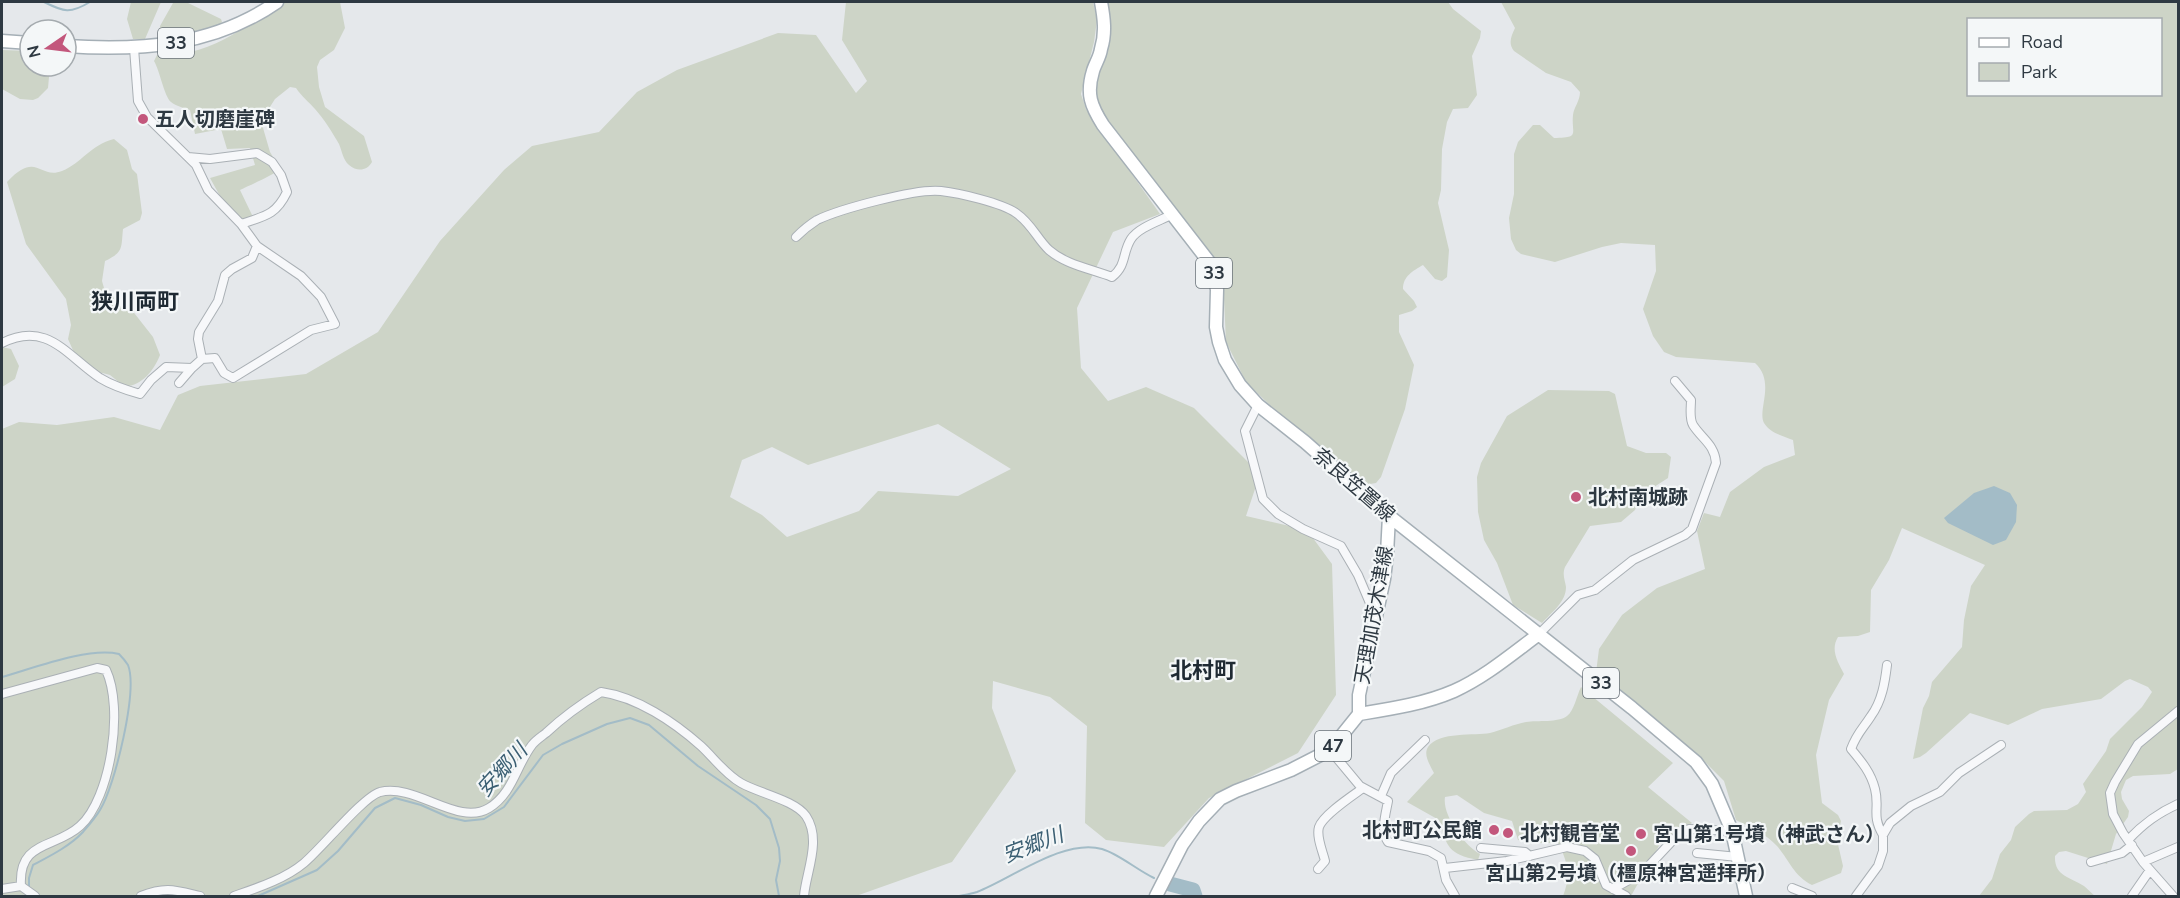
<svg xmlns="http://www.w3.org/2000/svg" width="2180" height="898" font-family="'Nunito Sans','Noto Sans JP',sans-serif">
<rect width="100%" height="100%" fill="#e5e8eb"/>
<path fill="#cdd4c7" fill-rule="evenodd" d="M131,2H161L145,39H133L127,19Z
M176,2H186L221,19L222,22L220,24L177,37L159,39L160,26L173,3Z
M281,2H340L345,28L334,50L320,60L317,67L319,87L325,107L364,136L372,162C367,171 357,172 349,165C343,160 342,151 339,144C332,132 324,119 315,109C309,102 302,97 296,88L290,87L275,99L261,121L270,152L280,169C274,175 250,185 240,190L253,217L243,220L225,205L210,178L255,165L250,148L227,149L221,129L195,134L190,110C184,108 176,106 171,102C164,96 160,71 154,61L157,55C167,54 179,55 190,52C224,45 253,21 281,2Z
M846,2H1093L1097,20L1094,42L1081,94L1086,109L1160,214L1113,232L1077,308L1081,368L1108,401L1146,387L1194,408L1260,474L1246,516L1307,530L1332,564L1336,695L1298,753L1209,798L1164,847L1106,840L1085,823L1087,726L1050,697L993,681L992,708L1016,771L952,862L856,896H2V429L19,422L57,425L114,417L160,430L178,395L200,386L306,374L378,332L440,241L504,170L532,146L599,132L637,92L677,70L778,33L816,35L856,93L867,81L842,40ZM938,424L1011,469L958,496L878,491L859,511L787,537L762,515L730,497L742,460L772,447L808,465Z
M1107,2H1448L1453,9L1481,31L1480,38L1472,56L1477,95L1468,108L1453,109L1447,122L1442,149L1441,190L1438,203L1449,250L1447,277L1442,281L1435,279L1423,265C1413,271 1403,276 1403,289L1414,301L1417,307L1412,311L1399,315V332L1414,365L1405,409L1381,477L1376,483L1364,485L1277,412L1246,382L1226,342L1223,277L1170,204L1097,110L1094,86L1111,23Z
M1501,2H2178V769L2170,774L2133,776L2126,780L2121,792L2122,799L2129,811L2128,817L2116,834L2107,864L2066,851L2059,852L2055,856C2054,876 2070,877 2084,886C2088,889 2091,893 2095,896H1979L1992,879L2000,854L2011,840L2015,827L2029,814L2034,811L2067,810L2078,804L2086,792L2083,784L2106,751L2110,739L2142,707L2152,692L2148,687L2130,679L2125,681L2101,699L2042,709L2008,725L1970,713L1926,753L1920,757L1913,759L1923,708L1929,696L1932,682L1962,647L1964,620L1971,586L1985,565L1902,528L1889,560L1871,590L1870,632L1858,636L1838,637C1830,650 1838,662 1844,674L1829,700L1816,755L1822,803L1838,815L1841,821L1837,840L1843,866L1841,873L1812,885C1793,875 1790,861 1777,846C1766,834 1750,827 1736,820L1724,781L1702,759L1596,673L1599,649L1622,615L1657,588L1705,569L1697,531L1704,513L1720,517L1730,492L1764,467L1795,455L1793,440C1783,436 1770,433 1764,423C1757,410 1776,382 1755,363L1676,357L1664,352L1653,336L1643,309L1656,271L1655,245L1621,243L1602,247L1555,262L1521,254L1516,250L1511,239L1509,218L1514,194V154L1518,142L1533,125H1540L1554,138C1581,138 1571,134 1573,115C1574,107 1580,101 1580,92L1571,82L1546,73L1514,51C1508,43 1511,37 1515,28ZM1968,20H2160V94H1968Z
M2,50L30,51V66H50L48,88L38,98L33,100L20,99L2,89Z
M114,139L127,150L132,169L137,174L142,213L140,220L123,229C121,248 124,252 105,261L102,281L104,288L131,309L153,337L160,355C153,372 143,384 125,387L110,375L91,370L76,357L68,339L71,325L66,299L26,244L7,182C37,150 39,180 62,171C82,163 90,145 114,139Z
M2,347L11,349L19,366L15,379L2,387Z
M1548,390L1609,391L1615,394L1627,446L1646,453H1666L1671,457L1668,478L1640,496L1635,510L1621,522L1590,526L1565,567C1562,575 1565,580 1566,587C1566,602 1552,612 1542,623L1513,605L1497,563L1484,540L1478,512L1477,477L1481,463L1507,416Z
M1581,687L1673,763L1648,787L1692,823L1660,844L1631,896H1563C1571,876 1568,862 1558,843H1532L1518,840L1512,821L1484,813L1457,795L1445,797C1442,815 1464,845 1480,854L1478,860C1448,854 1447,847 1439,820L1407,802L1434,773C1430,765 1423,755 1428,747C1439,731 1475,736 1490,733C1502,730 1514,724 1526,722C1538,720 1558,723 1567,716C1574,711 1577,695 1581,687Z"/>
<path fill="#a3bcc7" d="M1994,486L2010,493L2017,505L2016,522L2006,540L1993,545L1948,523L1944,518L1974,493Z"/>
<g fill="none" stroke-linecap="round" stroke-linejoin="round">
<path stroke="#a3bcc7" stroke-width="2" d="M44,2C64,12 70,14 90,2
M2,677C34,668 87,647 119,654C122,657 126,662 128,665C138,690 115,786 100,810C96,817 89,825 83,832C70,846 50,856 33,865L29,878V888
M156,896L160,895L173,896
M258,896L317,870L338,851L375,808L395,798L421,805L448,817L465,821L484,819L504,807L543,755L562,744L607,724L630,718L649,725L698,766L756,805L770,819L779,848L780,861L776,880L779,896
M959,896C964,895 971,894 977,892C1011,879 1064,838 1102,849C1119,854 1137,870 1154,878"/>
<path stroke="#a3bcc7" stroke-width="15" d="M1170,884L1193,890L1195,896"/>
<g stroke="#aab0b5" stroke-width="10">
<path id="street" d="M134,48L138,101L147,117L196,165L208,190L241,224L257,246L301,276L321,297L335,324L311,330L233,378L224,373L215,358L202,359
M188,157L210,159L257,153L272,162L281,175L287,192C276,215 265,216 241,224
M796,237C802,231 809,225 817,220C840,209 917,188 941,191C959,193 1002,203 1016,213C1032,224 1037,239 1049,250C1066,265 1092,269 1112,277C1127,265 1122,253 1131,239C1139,227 1160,221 1173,214
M2,343C47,320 67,356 100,378C113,386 126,390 140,394L151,380L166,367L192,368L202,359L198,339L199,332L218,301L225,275L232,269L252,258L257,246
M179,383L192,368
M1258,405L1245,431L1263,499L1278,514L1303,529L1341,546L1358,575L1375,615
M1539,634L1578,595L1595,590L1633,560L1685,535L1692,529L1716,463C1715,445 1702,439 1693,425C1689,418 1691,408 1691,400L1675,381
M2,694L97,668L106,670C124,708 111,798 80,826C55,849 18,840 21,886L35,896
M1330,750L1360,786L1388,801C1386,813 1380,831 1388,842L1429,851L1441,858L1446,880L1455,896
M1381,796L1391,773L1425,740
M1883,835C1871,815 1880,808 1875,789C1871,773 1862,762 1851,749C1857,733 1862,730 1871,716C1882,701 1885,682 1887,665
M2128,840C2144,823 2158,813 2178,804
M1481,848L1525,852L1530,856
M1697,853L1738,857
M2091,862L2122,853L2132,845
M2143,862L2178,847
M1445,868L1507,861L1567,847L1585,851L1595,859L1606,885L1626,896
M1318,869L1325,861C1323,852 1316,837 1319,827C1323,815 1352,796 1363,788
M1792,888L1812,896
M2,889L21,886
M1613,889L1643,872L1674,839L1689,829L1732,831
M141,896C166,886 175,890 200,896
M234,896C257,888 285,879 304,863C322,848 363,797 380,792C416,783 458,827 489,808C513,793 516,766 532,745C536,740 541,737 546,733C563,717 581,704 601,692C637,697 674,722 701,746C714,758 725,774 741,783C758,793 795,800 806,816C822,840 806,872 804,896
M1856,896L1878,866L1883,851V835L1890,823L1911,806L1940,792L1959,773L2001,745
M2132,896L2150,870
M2173,896L2143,862L2123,833L2113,814L2110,793L2115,782L2138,744L2178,711"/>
</g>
<g stroke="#a5afb6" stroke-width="15">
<path id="primary" d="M1101,2C1104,18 1106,33 1101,49C1100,57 1095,64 1093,71C1086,94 1091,106 1103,125L1213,267L1217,290L1216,327L1219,342L1225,360L1240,385L1258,405L1305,442L1389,516L1632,708L1696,762L1712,784L1732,831L1746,896
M2,41L30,43
M66,46C141,51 214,46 277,2
M1359,714C1390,709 1424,704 1454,691C1485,677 1512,654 1539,634
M1156,896L1182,845L1199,821L1220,799L1236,791L1291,770L1330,750L1359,714V695L1384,579L1387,554L1389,516"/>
</g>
<use href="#street" stroke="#f7f8fa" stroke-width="8"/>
<use href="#primary" stroke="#fff" stroke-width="12"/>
</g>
<g fill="#c3577c" stroke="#f4f7f8" stroke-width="2">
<circle cx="143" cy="119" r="6"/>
<circle cx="1576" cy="497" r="6"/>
<circle cx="1494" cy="830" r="6"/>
<circle cx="1508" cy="833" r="6"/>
<circle cx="1641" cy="834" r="6"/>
<circle cx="1631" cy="851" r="6"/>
</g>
<g text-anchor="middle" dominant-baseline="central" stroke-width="4.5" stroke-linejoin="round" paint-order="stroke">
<g fill="#f4f7f8" stroke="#697279" stroke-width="1.5">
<rect x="158" y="28" width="36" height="30" rx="4.5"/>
<rect x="1196" y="258" width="36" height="30" rx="4.5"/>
<rect x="1583" y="668" width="36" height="30" rx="4.5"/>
<rect x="1315" y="731" width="36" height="30" rx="4.5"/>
</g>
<g font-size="18" font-weight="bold" fill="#2e3942">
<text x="176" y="43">33</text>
<text x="1214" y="273">33</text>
<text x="1601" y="683">33</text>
<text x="1333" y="746">47</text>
</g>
<g font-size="20" font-weight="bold" fill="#2e3942" stroke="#f4f7f8" text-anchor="start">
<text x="155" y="119">五人切磨崖碑</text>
<text x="1588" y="497">北村南城跡</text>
<text x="1482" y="830" text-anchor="end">北村町公民館</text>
<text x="1520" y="833">北村観音堂</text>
<text x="1653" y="834">宮山第1号墳（神武さん）</text>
<text x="1631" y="873" text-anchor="middle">宮山第2号墳（橿原神宮遥拝所）</text>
</g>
<g font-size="20" fill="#2e3942" stroke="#f4f7f8">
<text transform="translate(1354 485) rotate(41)">奈良笠置線</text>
<text transform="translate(1374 615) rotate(-80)">天理加茂木津線</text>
</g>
<g font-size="21" font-style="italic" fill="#3b5f73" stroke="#f4f7f8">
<text transform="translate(502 770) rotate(-48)">安郷川</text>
<text transform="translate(1033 845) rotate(-21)">安郷川</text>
</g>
<g font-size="22" font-weight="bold" fill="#1f2a33" stroke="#f4f7f8">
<text x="135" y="302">狭川両町</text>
<text x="1203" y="671">北村町</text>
</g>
</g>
<rect width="2180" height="898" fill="none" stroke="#2e3942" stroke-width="6"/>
<rect x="1967" y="18" width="195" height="78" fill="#f4f7f8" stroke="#a5abaf" stroke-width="1.5"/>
<rect x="1979" y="38" width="30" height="9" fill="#ffffff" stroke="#a5abaf" stroke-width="1.5"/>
<text x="2021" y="48" font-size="18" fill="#2e3942">Road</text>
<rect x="1979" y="63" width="30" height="18" fill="#cdd4c7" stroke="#a5abaf" stroke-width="1.5"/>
<text x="2021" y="78" font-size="18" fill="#2e3942">Park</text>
<g transform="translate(48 48) rotate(256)"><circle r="28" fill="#f4f7f8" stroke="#a5abaf" stroke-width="1.5"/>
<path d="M0-4.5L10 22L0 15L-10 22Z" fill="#c3577c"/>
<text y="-9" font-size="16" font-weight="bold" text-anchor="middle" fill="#2e3942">N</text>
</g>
</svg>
